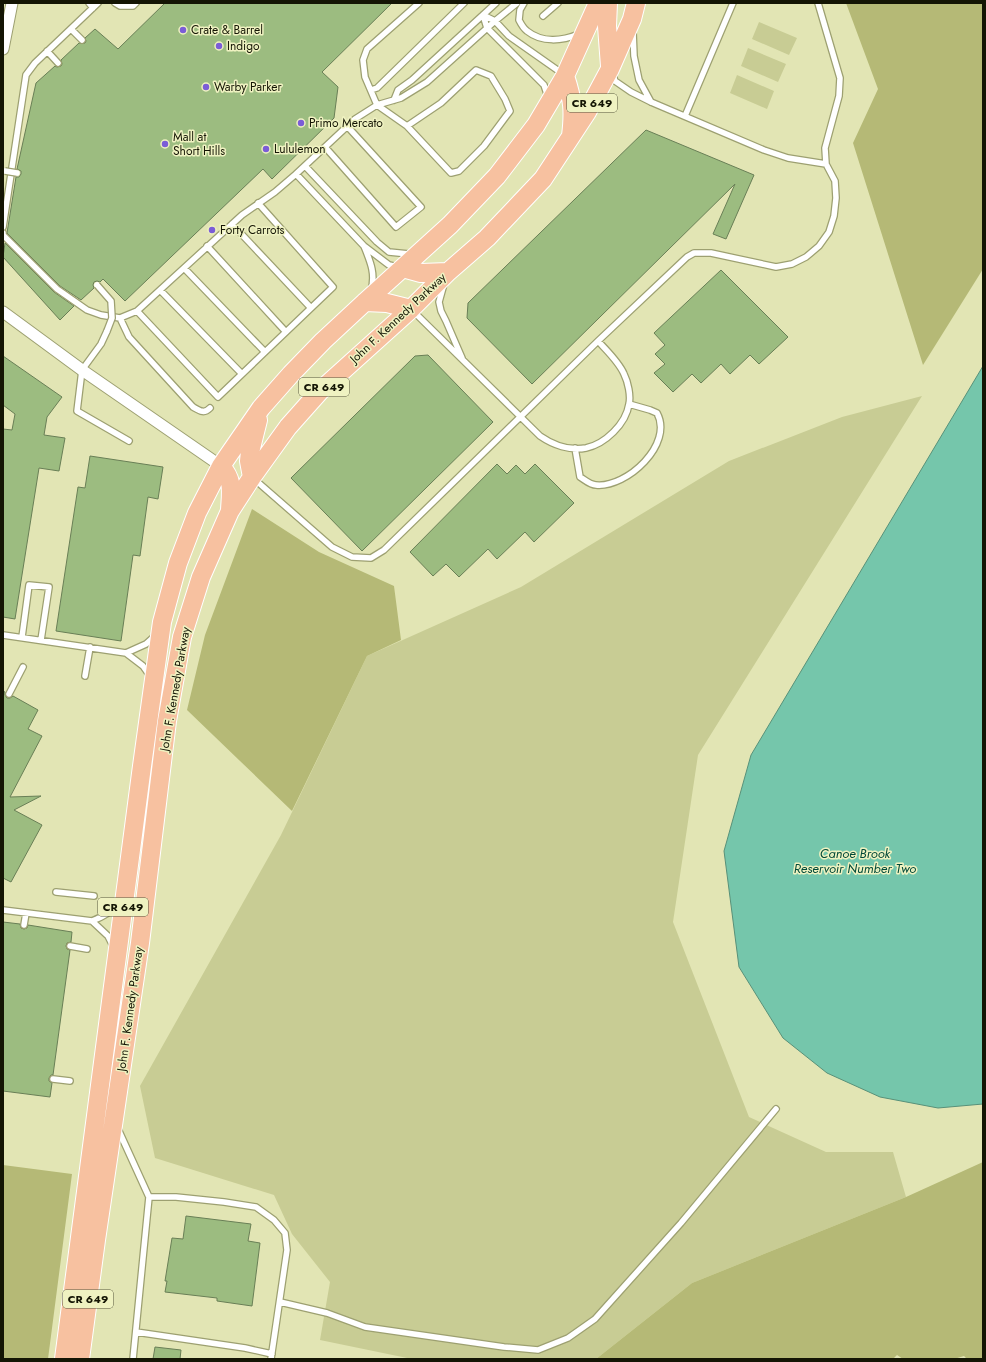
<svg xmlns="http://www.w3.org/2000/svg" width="986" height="1362" font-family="Jost,sans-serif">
<rect width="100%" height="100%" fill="#e2e5b4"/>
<path fill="#c8cc94" d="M759,22L797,38L789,55L752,39Z
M748,48L786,64L778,82L741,66Z
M737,75L774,91L767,109L730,93Z
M922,396L698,755L673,922L749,1117L826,1152H893L906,1197L692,1283L596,1359H412L320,1340L330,1282L292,1234L274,1195L155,1158L140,1086L281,835L367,656L521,587L729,461L842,417Z"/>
<path fill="#b5b976" d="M846,3H983V269L923,365L853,143L878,89Z
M252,509L319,552L394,586L401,640L367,656L292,811L187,710L205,635Z
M983,1162V1359H967L964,1356L954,1359H903L897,1355L893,1359H596L692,1283L906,1197Z
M3,1165L72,1174L48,1359H3Z"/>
<path fill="#75c6ab" stroke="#589179" d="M983,366V1104L938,1108L880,1097L827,1073L783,1038L739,967L724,851L751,755Z"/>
<path fill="#9cbc80" stroke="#697f56" d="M165,3H392L322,72L338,87L334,118L272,179L263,169L125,301L103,279L100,282L97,281L94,282L93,285L94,288L81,300L60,286L7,233L16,177H19L21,174V171L17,169L36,83L55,66L57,67L61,66L62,64L61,60L79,43H85L86,41L85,38L95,29L118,49Z
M646,130L754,175L726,239L713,234L735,184L532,384L467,318L468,303Z
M5,243L54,292L74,306L60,320L3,257Z
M721,270L788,337L759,364L750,355L730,374L721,364L701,383L692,374L673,392L654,373L665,364L655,354L665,345L654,333Z
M428,355L493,422L362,551L291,478L415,356Z
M3,356L62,397L47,417L44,435L65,438L59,471L39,468L15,619L3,617V429L12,430L15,414L3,405Z
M90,456L163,467L158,499L148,497L140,556L133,555L121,641L56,631L78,487L85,488Z
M497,464L507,474L516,465L525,474L535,464L574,503L534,542L525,532L497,559L488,549L459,577L446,564L433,576L410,552Z
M3,691L5,692V695L7,698H10L13,696L38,710L28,729L42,736L10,797L41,796L14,810L42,825L11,882L3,878Z
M3,922L20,924L21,928L24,929L27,928L28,925L72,932L71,942L67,943L66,946L67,949L70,950L53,1075H51L49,1078V1081L52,1083L50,1097L3,1091Z
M186,1216L251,1224L248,1241L260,1243L252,1306L217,1301V1298L165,1292L167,1281H165L172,1238L183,1239Z
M155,1347L181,1350L180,1359H153Z"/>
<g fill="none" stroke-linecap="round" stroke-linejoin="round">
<g stroke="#9da071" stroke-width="8">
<path id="service" d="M89,3L93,8
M115,3L120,6H133L136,3
M524,3L520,10L519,20C521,24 523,28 527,31C542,43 562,41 579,34
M483,15L487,28L544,85L547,94V98
M483,15L495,21L509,36L563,74
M543,16L558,3
M71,29L82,40
M633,32L634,56L639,80L651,102
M47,51L58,63
M612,73L615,81L631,92L651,102L764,150L788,158L826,164
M371,90L377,88L464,3
M394,100L398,90L412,80L496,3
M685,116L733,3
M407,126L451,173L459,171L484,146L510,111L505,99L491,76L476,70L441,103L407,126L377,105L365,77L363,60L367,49L419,3
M325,147L396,227L421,207L347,126
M305,166L377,242L389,252L409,254L412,253
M296,174L364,246L389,265L398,267
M258,203L333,287L218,397L137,311L242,215L275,192L296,174L355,119L377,105L401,98L427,82L495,21L517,3
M232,224L311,308
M3,227L26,75L35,63L98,3
M3,233V235L57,289L87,310L101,315L120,318L137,311
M207,246L286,332
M364,246C370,261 376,274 371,290
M184,268L265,352
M444,284L439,302L441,311L446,321L462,358
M160,290L242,374
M413,311L540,436C553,445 570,451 586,448C605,444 626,424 629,404C631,396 628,382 624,374C619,362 607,351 598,341
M120,318L129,337L193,407C200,411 204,414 210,408
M107,331L101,344L82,370L77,411L129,441
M575,448L580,477C585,480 590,485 596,485C627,488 674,444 657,413L650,410L629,404
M253,478L332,547L352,557L371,558L384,550L598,341L687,257L694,253H711L776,267L792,264L806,257L819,246L829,232L834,216L836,198L835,181L826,164L825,148L839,96L840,78L818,3
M3,635L126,653L146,644L156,635
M22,637L29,585L49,587L41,640
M126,653L143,666L150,676
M85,676L90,647
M9,694L23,667
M56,892L94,896
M3,910L92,921L108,936L113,946
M92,921C102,917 113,912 118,902
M24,925L26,913
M70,946L87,949
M53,1079L70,1081
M118,1129L149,1197L133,1359
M149,1197H176L224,1202L256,1207L274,1220L285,1233L287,1250L271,1359
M280,1302L327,1313L365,1327L504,1347L538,1350L568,1338L595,1319L681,1223L776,1109
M136,1332L245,1348L272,1354"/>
</g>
<g stroke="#9da071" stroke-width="13">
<path id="minor" d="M3,49L12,3
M3,312L82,370L221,466"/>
</g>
<g stroke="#fff" stroke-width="20">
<path id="primary" d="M608,3L607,26L610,66
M565,76C573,100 574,111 571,136
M403,268L421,273L448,272
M365,302L387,303L411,309
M221,466C234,481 231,491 230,510
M252,477L249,461L250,452L258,420
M64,1359L142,766L162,622L178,563L197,513L221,466L261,408L291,374L323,341L365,302L450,225L497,176L536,125L565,76L598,3
M80,1359L96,1240L140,943L167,721L182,637L201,577L230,511L252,477L288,427L320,391L411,309L448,272L487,238L543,179L587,112L610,69L632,19L636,3"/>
</g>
<use href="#service" stroke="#fff" stroke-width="5.5"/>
<use href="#minor" stroke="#fff" stroke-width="11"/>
<use href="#primary" stroke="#f7c1a0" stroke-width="18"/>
<g stroke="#9da071" stroke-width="8" stroke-linecap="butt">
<path id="service-bridge" d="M5,171L17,173
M97,285L111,301L112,318L107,331"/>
</g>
<use href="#service-bridge" stroke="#fff" stroke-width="5.5"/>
</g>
<g fill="#7b5dd7" stroke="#eff2c1" stroke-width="1.5">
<circle cx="183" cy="30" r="4"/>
<circle cx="219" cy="46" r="4"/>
<circle cx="206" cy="87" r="4"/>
<circle cx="301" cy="123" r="4"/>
<circle cx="165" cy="144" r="4"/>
<circle cx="266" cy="149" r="4"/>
<circle cx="212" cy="230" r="4"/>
</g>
<g text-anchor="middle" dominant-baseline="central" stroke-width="3" stroke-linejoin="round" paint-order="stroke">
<g fill="#eff2c1" stroke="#56573d" stroke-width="1">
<rect x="567" y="94" width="50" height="18" rx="3"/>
<rect x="299" y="378" width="50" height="18" rx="3"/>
<rect x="98" y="898" width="50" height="18" rx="3"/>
<rect x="63" y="1290" width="50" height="18" rx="3"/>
</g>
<g font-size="11" font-weight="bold" fill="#141504">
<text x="592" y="103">CR 649</text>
<text x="324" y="387">CR 649</text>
<text x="123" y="907">CR 649</text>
<text x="88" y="1299">CR 649</text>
</g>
<g font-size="12" fill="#141504" stroke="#eff2c1" text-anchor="start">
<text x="191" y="30">Crate &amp; Barrel</text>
<text x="227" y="46">Indigo</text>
<text x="214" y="87">Warby Parker</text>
<text x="309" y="123">Primo Mercato</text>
<text x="173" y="137">Mall at<tspan x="173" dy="14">Short Hills</tspan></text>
<text x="274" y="149">Lululemon</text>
<text x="220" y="230">Forty Carrots</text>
</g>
<g font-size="12" fill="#141504" stroke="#eff2c1">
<text transform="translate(398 318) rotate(-43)">John F. Kennedy Parkway</text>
<text transform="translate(175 689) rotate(-80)">John F. Kennedy Parkway</text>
<text transform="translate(130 1009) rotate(-82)">John F. Kennedy Parkway</text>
</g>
<g font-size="13" font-style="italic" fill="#004938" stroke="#eff2c1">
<text x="855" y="853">Canoe Brook<tspan x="855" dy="15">Reservoir Number Two</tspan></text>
</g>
</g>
<rect width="986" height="1362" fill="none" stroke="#141504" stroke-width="8"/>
</svg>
